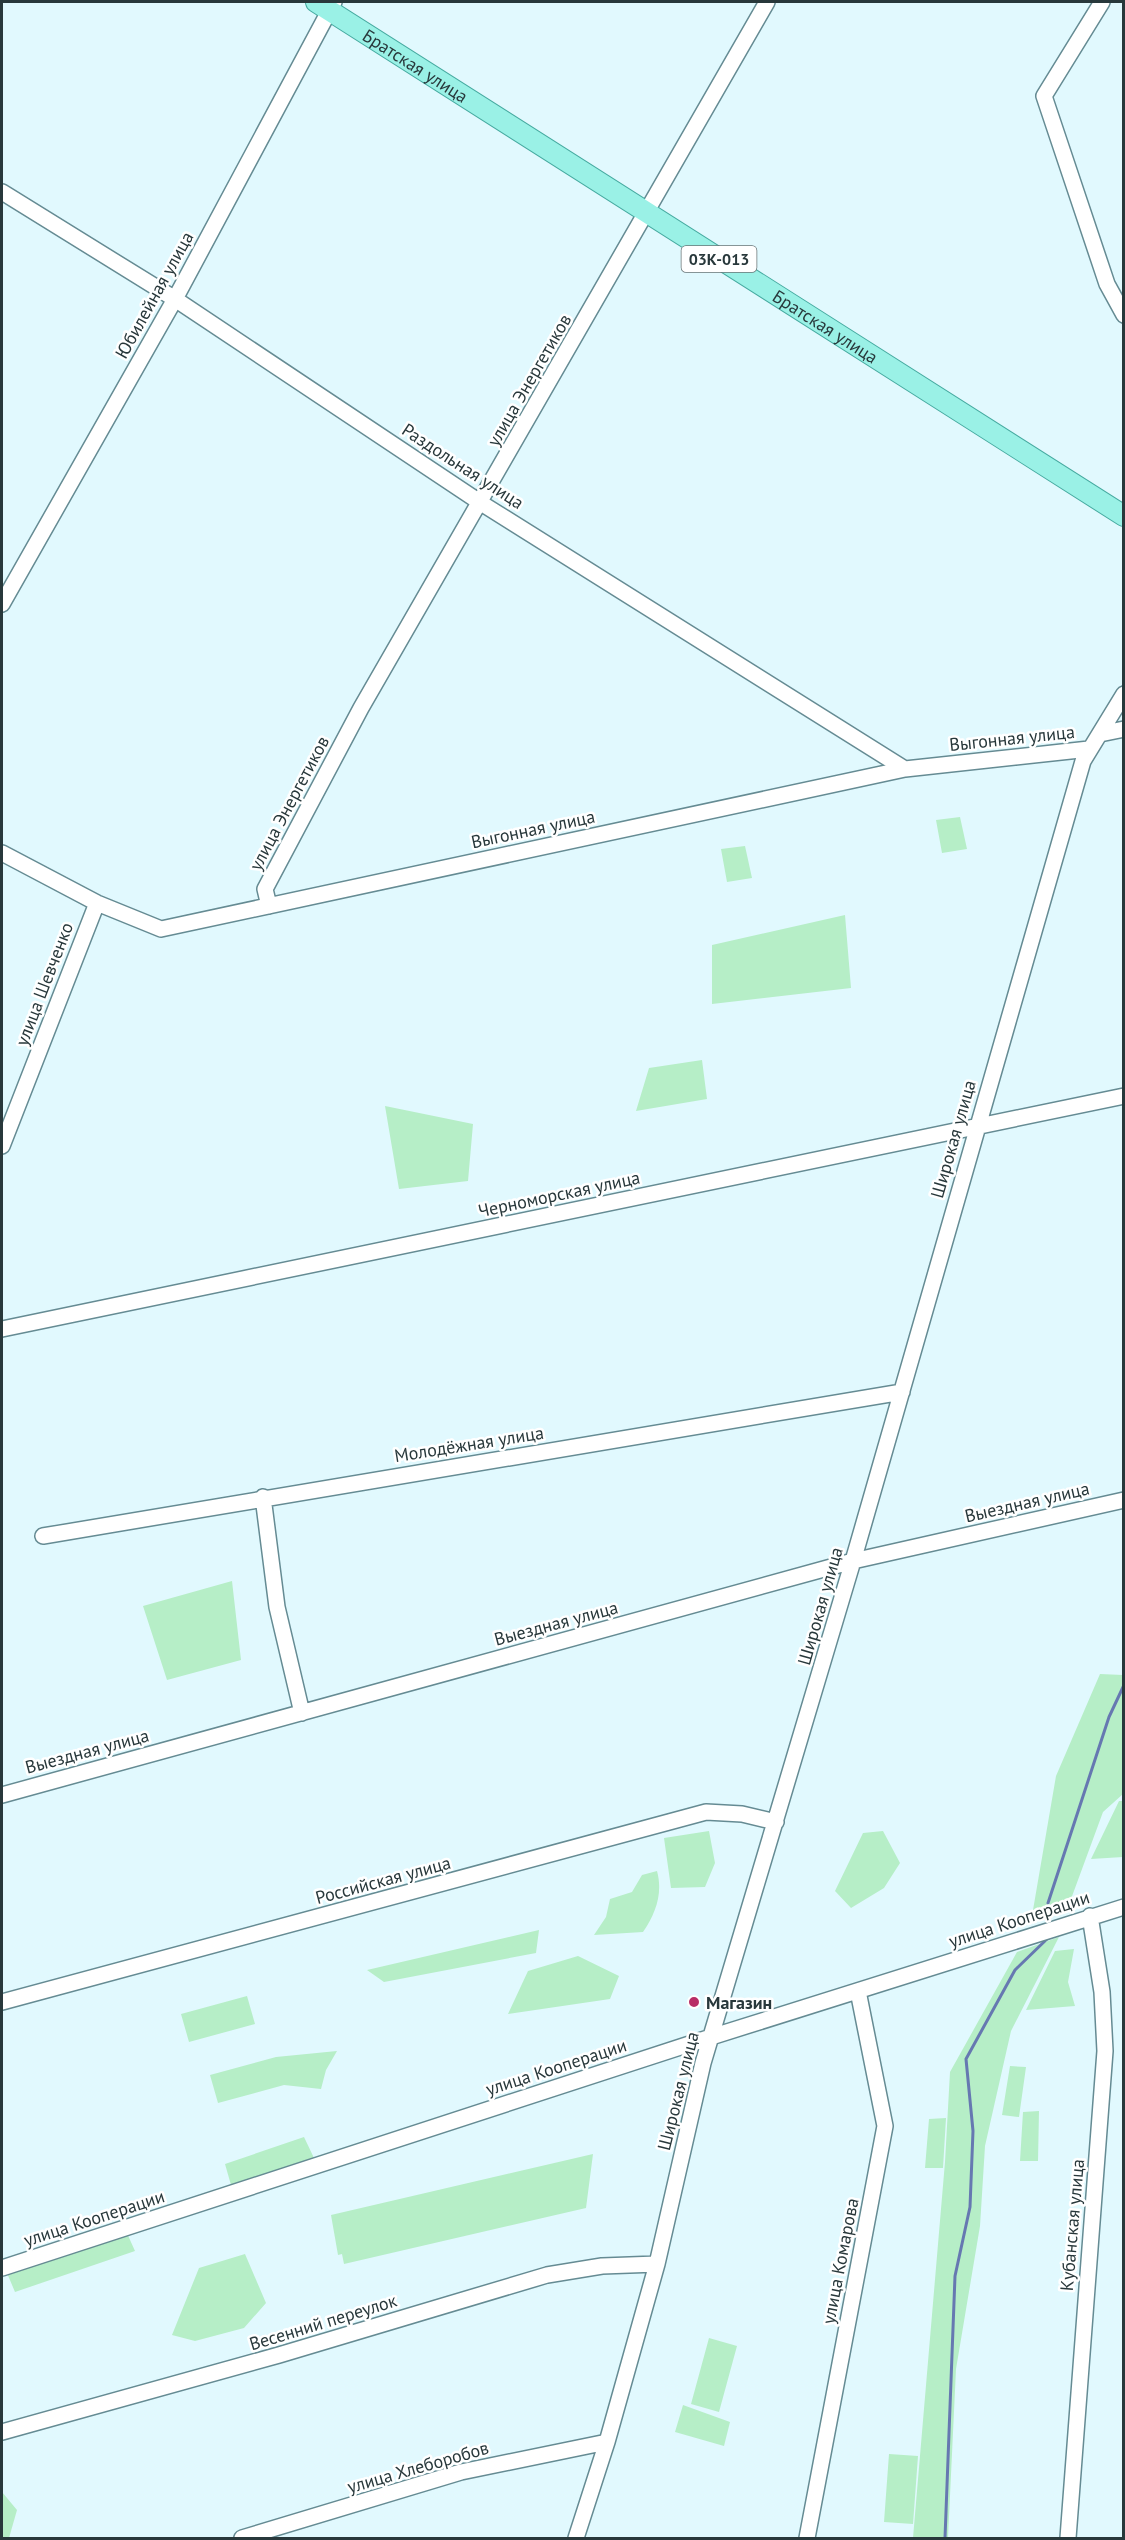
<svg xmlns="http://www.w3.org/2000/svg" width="1125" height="2540" font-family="'PT Sans',sans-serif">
<rect width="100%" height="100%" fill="#e1f9fe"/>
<path fill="#b6eec7" d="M960,817L967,849L942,853L936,820Z
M745,846L752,878L727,882L721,849Z
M845,915L851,988L712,1004V945Z
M702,1060L707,1099L636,1111L649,1068Z
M385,1106L473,1124L468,1181L399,1189Z
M232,1581L241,1660L167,1680L143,1606Z
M1100,1674L1123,1675V1794L1103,1812L1071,1899L1033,1910L1056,1776Z
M1119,1801H1123V1857L1091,1859Z
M709,1831L715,1863L705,1887L671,1888L664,1838Z
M883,1831L900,1863L884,1888L851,1908L835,1891L863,1833Z
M657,1871C663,1893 656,1913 643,1932L594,1935L606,1917L610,1899L632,1892L642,1875Z
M539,1930L536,1953L384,1982L367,1970Z
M1059,1937L1011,2031L985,2146L980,2226L956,2369L948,2538H913L945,2162L950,2072L1017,1952Z
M1074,1949L1068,1982L1075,2006L1026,2010L1055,1951Z
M578,1956L619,1976L610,1999L508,2014L528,1971Z
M247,1996L255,2024L189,2042L181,2014Z
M337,2051L326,2070L321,2089L284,2085L218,2103L210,2075L276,2057Z
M1010,2066L1026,2067L1019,2117L1002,2115Z
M1039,2111L1038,2161H1020L1023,2112Z
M946,2118L943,2168H925L929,2119Z
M304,2137L314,2158L231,2185L225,2164Z
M593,2154L586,2208L344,2264L342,2254L338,2255L331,2215Z
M126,2231L135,2251L15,2292L7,2273Z
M245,2254L266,2303L244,2328L195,2341L172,2335L199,2268Z
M709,2338L737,2346L719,2412L691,2404Z
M683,2405L730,2422L724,2446L675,2432Z
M889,2454L918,2456L913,2524L884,2522Z
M2,2492L17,2510L9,2538H2Z"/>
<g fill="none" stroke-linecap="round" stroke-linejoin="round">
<path stroke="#6678b1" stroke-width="3" d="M1048,1903L1109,1717L1124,1685
M945,2538L955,2276L970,2207L973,2131L966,2059L1015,1970L1048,1938"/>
<g stroke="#658b93" stroke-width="18">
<path id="minor" d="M1102,2L1044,96L1107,284L1124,315
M2,192L175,299L481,503L905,769
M2,604L175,299L334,2
M1100,734L1124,729
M2,853L97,903L161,929L905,769L1089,749
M269,906L265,889L361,708L767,2
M2,1146L97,903
M2,1329L1124,1096
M263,1497L277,1607L302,1713
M43,1536L902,1392
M2,1795L853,1561L1124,1500
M2,2002L706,1812L742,1814L776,1822
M2,2268L711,2037L1124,1907
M2,2432L279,2355L547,2275L602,2266L657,2264
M242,2538L461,2472L607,2442
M576,2538L607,2442L657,2264L703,2063L853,1561L1083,761L1124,694
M807,2538L885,2126L858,1991
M1068,2538L1105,2051L1102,1992L1090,1916"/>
</g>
<g stroke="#46aaa0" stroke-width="22">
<g id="major">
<path id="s1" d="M316,2L1124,516"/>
</g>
</g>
<use href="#minor" stroke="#fff" stroke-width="15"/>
<use href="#major" stroke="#9af1e6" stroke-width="20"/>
</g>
<circle fill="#b82d66" stroke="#fff" stroke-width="2" cx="694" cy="2002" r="6"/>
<g text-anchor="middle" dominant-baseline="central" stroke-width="5" stroke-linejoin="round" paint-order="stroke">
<rect fill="#fff" stroke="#687476" stroke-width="1.5" x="681.5" y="246" width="75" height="26" rx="4.5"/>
<g font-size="16" font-weight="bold" fill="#28383b">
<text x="719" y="259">03К-013</text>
</g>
<g font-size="18" fill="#28383b" stroke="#fff">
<text stroke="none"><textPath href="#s1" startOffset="118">Братская улица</textPath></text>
<text transform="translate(154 295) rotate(-61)">Юбилейная улица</text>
<text stroke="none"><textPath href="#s1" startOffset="604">Братская улица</textPath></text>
<text transform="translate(529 380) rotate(-60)">улица Энергетиков</text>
<text transform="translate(463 466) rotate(33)">Раздольная улица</text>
<text transform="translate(1012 738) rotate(-6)">Выгонная улица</text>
<text transform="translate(289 803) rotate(-62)">улица Энергетиков</text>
<text transform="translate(533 829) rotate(-12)">Выгонная улица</text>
<text transform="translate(44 984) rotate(-69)">улица Шевченко</text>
<text transform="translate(953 1139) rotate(-74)">Широкая улица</text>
<text transform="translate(559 1194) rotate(-12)">Черноморская улица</text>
<text transform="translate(469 1444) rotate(-9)">Молодёжная улица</text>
<text transform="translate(1027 1502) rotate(-13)">Выездная улица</text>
<text transform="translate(820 1606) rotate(-74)">Широкая улица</text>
<text transform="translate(556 1623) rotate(-15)">Выездная улица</text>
<text transform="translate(87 1751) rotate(-15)">Выездная улица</text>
<text transform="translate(383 1880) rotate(-15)">Российская улица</text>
<text transform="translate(1019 1919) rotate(-18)">улица Кооперации</text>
<text transform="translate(556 2067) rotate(-18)">улица Кооперации</text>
<text transform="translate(678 2091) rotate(-76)">Широкая улица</text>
<text transform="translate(94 2218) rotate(-18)">улица Кооперации</text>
<text transform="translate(1072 2225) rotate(-85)">Кубанская улица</text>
<text transform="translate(840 2261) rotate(-79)">улица Комарова</text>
<text transform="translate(323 2322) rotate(-17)">Весенний переулок</text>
<text transform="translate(418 2467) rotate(-16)">улица Хлеборобов</text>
</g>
<g font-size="18" font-weight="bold" fill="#28383b" stroke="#fff" text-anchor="start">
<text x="706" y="2002">Магазин</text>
</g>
</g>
<rect width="1125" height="2540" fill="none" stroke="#28383b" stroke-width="6"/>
</svg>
